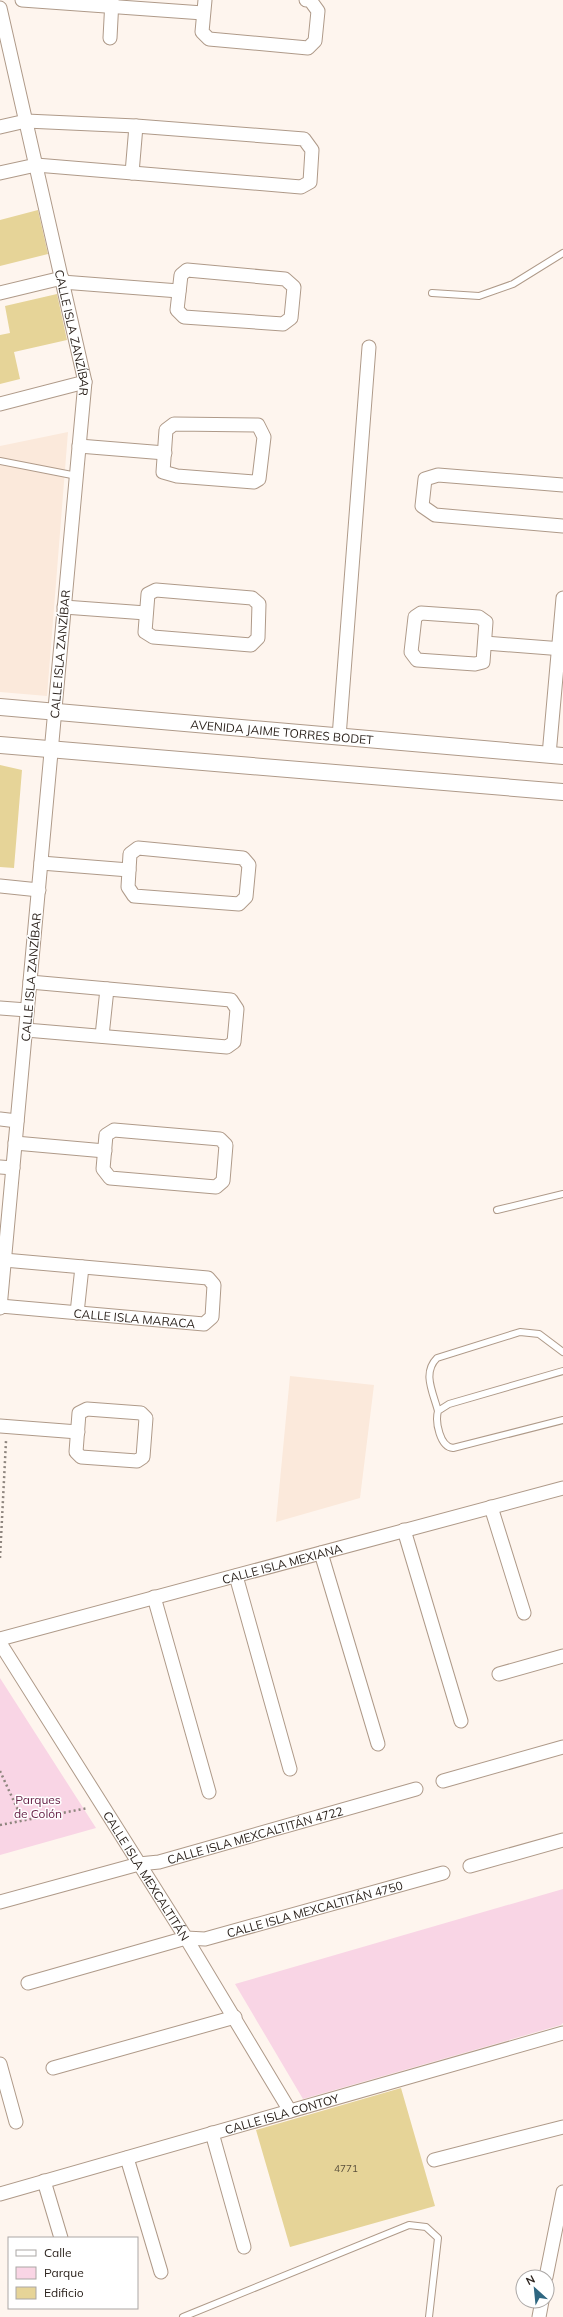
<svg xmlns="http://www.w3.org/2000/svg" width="563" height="2317" font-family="Mulish,sans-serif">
<rect width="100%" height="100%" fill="#fef5ee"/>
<path fill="#fbe9db" d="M68,432L47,696L0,692V446Z
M290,1376L374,1385L360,1498L276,1522Z"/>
<path fill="#f9d5e5" d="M0,1678L96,1828L0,1855Z
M563,1889V2023L561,2025L303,2099L235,1984Z"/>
<path fill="#e6d498" d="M38,210L48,254L0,266V220Z
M57,294L67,340L14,352L20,379L0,384V335L10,333L5,306Z
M0,765L22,770L14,868L0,867Z
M401,2088L435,2206L290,2247L256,2130Z"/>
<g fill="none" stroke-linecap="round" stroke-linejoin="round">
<g stroke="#af9a89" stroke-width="8">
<path id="service" d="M432,293L479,296L513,284L563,253
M0,461L77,476
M497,1210L563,1194
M563,1371L449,1404L438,1411C435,1422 440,1447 453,1448L563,1420
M438,1411C433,1392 422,1373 437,1358L520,1332L539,1334L563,1352
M183,2317L409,2225L426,2227L438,2238L429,2317"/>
</g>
<g stroke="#af9a89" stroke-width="15">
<g id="minor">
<path d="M22,0L203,13"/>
<path d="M205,0L202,32L209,39L308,48L315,41L318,11L310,0H306"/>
<path id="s1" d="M0,8L85,382L0,1308"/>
<path d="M110,38L112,0"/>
<path d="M0,127L26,121L136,126L304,139L312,150L310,182L301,187L36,165L0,173"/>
<path d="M132,173L136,126"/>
<path d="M187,270L285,279L294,287L291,318L283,324L184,317L177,310L181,275Z"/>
<path d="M62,282L179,291"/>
<path d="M0,293L62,278"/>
<path d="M0,404L85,382"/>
<path d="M174,424L258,425L264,437L259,479L254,482L177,476L163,472L166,430Z"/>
<path d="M79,446L165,453"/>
<path d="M563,485L438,475L425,479L422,506L435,515L563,526"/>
<path d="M156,590L252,598L259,604L258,638L251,645L153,637L145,632L148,594Z"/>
<path d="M64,607L146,613"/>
<path d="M421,613L479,617L486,622L483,662L475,664L417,660L411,652L415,617Z"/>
<path d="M485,643L563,649"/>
<path d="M339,737L369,347"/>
<path d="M549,755L563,598"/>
<path d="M138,848L243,858L249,865L246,897L239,904L134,896L128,887L130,854Z"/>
<path d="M41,863L129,870"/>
<path d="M0,886L39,890"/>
<path d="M0,1008L27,1010"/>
<path d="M26,1030L227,1047L234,1042L237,1009L231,1000L30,982"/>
<path d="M102,1036L107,989"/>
<path d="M0,1119L17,1121"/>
<path d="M114,1130L220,1139L226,1145L223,1181L216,1187L110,1178L103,1169L106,1135Z"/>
<path d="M15,1143L105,1151"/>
<path d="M0,1167L13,1168"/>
<path id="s2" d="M0,1306L204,1324L212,1317L214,1285L208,1278L4,1260"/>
<path d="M77,1313L82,1267"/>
<path d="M87,1409L141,1413L146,1418L143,1457L137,1461L81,1457L76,1452L79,1413Z"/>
<path d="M0,1426L78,1432"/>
<path d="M491,1507L524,1613"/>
<path d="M404,1530L461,1721"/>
<path d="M321,1553L378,1744"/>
<path d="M236,1576L290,1769"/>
<path d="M154,1597L209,1792"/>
<path id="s3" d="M0,1639L563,1488"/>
<path id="s4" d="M0,1643L186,1938L290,2111"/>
<path d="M499,1674L563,1656"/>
<path d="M443,1781L563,1747"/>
<path d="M470,1866L563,1840"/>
<path id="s5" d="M0,1902L139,1864L159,1862L416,1789"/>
<path id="s6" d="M28,1983L186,1938L205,1939L443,1873"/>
<path d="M0,2064L16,2122"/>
<path d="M53,2068L235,2017"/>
<path d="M212,2133L244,2247"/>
<path d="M127,2158L161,2272"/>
<path d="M434,2160L563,2127"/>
<path d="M44,2181L61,2238"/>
<path id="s7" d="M0,2194L563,2033"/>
<path d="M546,2277L563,2192"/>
<path d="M539,2317L542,2301"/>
</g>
</g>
<g stroke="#af9a89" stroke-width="18">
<g id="tertiary">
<path id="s8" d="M0,707L563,756"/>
<path d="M0,745L563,792"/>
</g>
</g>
<path stroke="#8e857e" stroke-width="2.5" stroke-dasharray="2 3" stroke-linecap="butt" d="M0,1558L6,1441
M0,1771L23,1821
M0,1825L88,1808"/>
<use href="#service" stroke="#fff" stroke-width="6"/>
<use href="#minor" stroke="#fff" stroke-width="13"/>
<use href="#tertiary" stroke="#fff" stroke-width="16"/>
</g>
<g text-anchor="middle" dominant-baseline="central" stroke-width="3" stroke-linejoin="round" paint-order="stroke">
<g font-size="10" fill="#5b503c">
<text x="346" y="2168">4771</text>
</g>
<g font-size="12" fill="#2d241e" stroke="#fff">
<text stroke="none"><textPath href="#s1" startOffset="333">CALLE ISLA ZANZÍBAR</textPath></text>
<text transform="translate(60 654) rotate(-85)">CALLE ISLA ZANZÍBAR</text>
<text stroke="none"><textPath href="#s8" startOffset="283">AVENIDA JAIME TORRES BODET</textPath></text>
<text transform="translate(31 977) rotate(-85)">CALLE ISLA ZANZÍBAR</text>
<text stroke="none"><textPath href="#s2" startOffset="135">CALLE ISLA MARACA</textPath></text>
<text stroke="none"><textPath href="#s3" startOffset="292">CALLE ISLA MEXIANA</textPath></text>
<text stroke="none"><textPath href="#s5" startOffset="264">CALLE ISLA MEXCALTITÁN 4722</textPath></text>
<text stroke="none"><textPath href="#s4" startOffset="275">CALLE ISLA MEXCALTITÁN</textPath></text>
<text stroke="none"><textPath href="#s6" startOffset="297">CALLE ISLA MEXCALTITÁN 4750</textPath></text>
<text stroke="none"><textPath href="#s7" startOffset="293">CALLE ISLA CONTOY</textPath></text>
</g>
<g font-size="12" fill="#682248" stroke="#fff">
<text x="38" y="1799">Parques<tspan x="38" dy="14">de Colón</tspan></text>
</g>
</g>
<rect x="8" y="2237" width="130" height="72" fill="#ffffff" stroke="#aba7a5"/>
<rect x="16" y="2250" width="20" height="6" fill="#ffffff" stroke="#aba7a5"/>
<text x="44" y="2257" font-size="12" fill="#2d241e">Calle</text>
<rect x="16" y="2267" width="20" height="12" fill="#f9d5e5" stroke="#aba7a5"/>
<text x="44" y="2277" font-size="12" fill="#2d241e">Parque</text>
<rect x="16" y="2287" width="20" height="12" fill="#e6d498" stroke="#aba7a5"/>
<text x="44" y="2297" font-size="12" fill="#2d241e">Edificio</text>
<g transform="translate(535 2289) rotate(333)"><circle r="19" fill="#ffffff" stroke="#aba7a5"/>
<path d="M0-3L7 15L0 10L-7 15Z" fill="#2f6781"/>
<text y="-6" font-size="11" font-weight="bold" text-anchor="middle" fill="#2d241e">N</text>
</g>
</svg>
